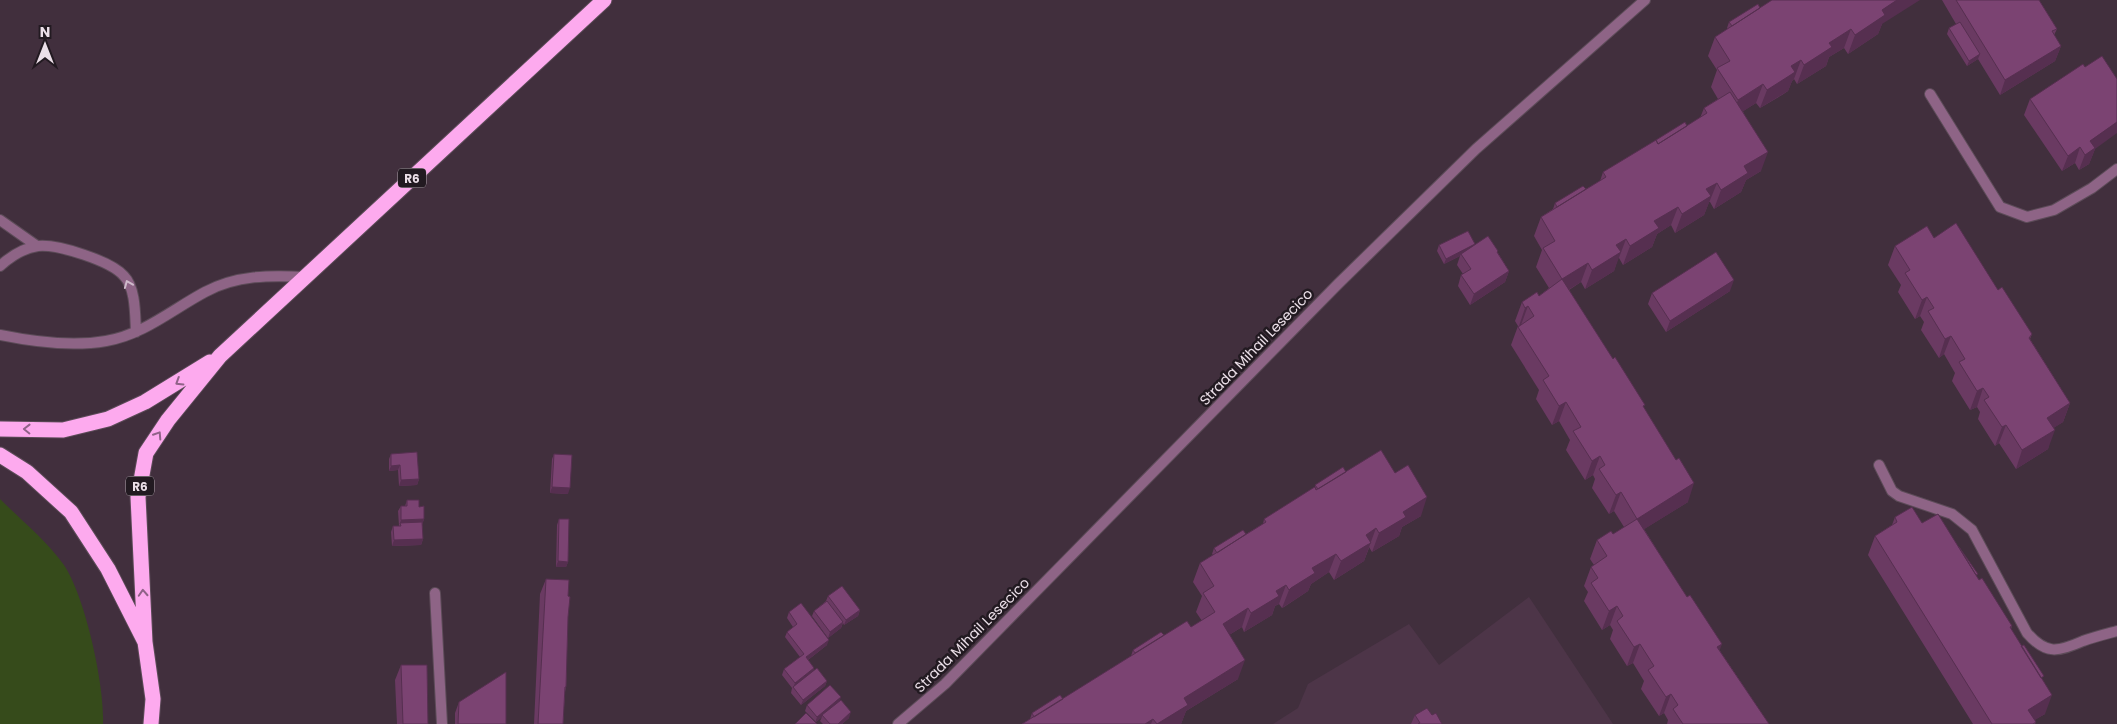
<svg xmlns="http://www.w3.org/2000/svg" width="2117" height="724" font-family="Poppins,sans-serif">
<rect width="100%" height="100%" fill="#412f3d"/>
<path fill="#4d3548" d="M1529,597L1613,724H1273L1298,708L1308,684L1409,624L1439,665Z"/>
<path fill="#364b1b" d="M0,499C21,520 47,541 64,565C85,596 105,686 103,724H0Z"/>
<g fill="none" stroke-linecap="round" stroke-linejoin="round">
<g stroke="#5c4b58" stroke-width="12">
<path id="lane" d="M1930,94L2000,207L2027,217L2054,210L2092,188L2117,169
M0,220L37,246
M0,266C10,257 24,248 38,246C58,244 111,261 124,276C136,288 135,316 136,332
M0,335C34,342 72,347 106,341C143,335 173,309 205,292C236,275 271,275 305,277
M1879,465L1892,491L1899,496L1952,514L1972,530L2027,633C2046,655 2058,652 2083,641C2094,637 2106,634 2117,631
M435,593L442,724"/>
</g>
<g stroke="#5c4b58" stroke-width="12">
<path id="street" d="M898,724L945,684L1338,284L1476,149L1645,0"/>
</g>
<g stroke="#5c4b58" stroke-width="17">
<path id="highway" d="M0,429L63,430L108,419L145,402L210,362
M0,455L27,472L71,512L108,569L145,642L153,699L151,724
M145,642L138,497L146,453L168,420L220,356L604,0"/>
</g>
<use href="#lane" stroke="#8e6486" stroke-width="10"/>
<use href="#street" stroke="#8e6486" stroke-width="10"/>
<use href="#highway" stroke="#fdaaee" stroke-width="15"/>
</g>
<path fill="#6a3a62" d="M1942,0H2039L2057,29L2054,35L2061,46L2055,61L2000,95L1978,59L1967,66L1947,34L1949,28L1956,24Z
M1760,8L1882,24L1878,34L1848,54L1844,48L1829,57L1826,66L1797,84L1794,79L1792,81L1788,91L1782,95L1760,108L1756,103L1743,111L1761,171L1746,180L1741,192L1714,209L1710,202H1709L1704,215L1675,233L1671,225L1657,234L1652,247L1623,265L1619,258H1618L1614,271L1585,289L1581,282L1569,290L1644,408L1688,502L1644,529L1720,651L1769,724H1667L1668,720L1664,713L1659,716L1641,689L1644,681L1633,663L1627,666L1610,639L1613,630L1610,625L1602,630L1584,601L1588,592L1584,586L1591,567L1594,565L1590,559L1597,540L1613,534L1624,527L1614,511L1609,514L1592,488L1595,479L1593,475L1585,480L1566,450L1570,440L1559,421L1552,425L1536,399L1539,390L1511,345L1518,326L1515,321L1522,302L1539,296L1549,288L1536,267L1542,250L1534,236L1541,217L1553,209L1555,203L1586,189L1600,181L1603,172L1687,126L1700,118L1704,108L1718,99L1711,87L1717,70L1708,56L1715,37L1728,29L1727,28L1729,22Z
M2030,99L2095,149L2089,164L2079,170L2075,163L2062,171L2024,115Z
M1934,238L1998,290L2032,334L2030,339L2070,403L2063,422L2053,428L2048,449L2016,469L1999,443L1995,446L1978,419L1980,412L1977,407L1970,410L1952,381L1955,373L1944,354L1939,358L1921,330L1924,322L1920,316L1915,319L1898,292L1901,285L1888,265L1895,246Z
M1439,245H1474L1498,253L1509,271L1505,282L1470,305L1458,286L1461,275L1463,274L1457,265L1460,256L1444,264L1437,251Z
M1730,291L1666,332L1648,304L1652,293Z
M391,454L419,479L417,485L399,486L398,470L389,471V459Z
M554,454L568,494L550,493L552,459Z
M1346,472L1421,516L1402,527L1399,536L1372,552L1369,547V548L1364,561L1334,580L1329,572L1311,584L1308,591L1284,607L1282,608L1279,604L1275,606L1272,615L1244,632L1242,627L1229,635L1238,679L1186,711L1181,724H1022L1030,719L1032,713L1063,699L1131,656L1133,650L1164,635L1191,627L1202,621L1196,612L1202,596L1193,582L1200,563L1213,555L1212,554L1214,548L1246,534L1263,524L1264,519L1315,487V485Z
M407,500L419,507L424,519L422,525L423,539L421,545L392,546L391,532L393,526H399L398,511L401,506H405Z
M1895,517L1922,523L1977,577L2012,626L2011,629L2042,680L2045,714L2034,720L2036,722L2035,724H1973L1868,555L1875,536L1892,525Z
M559,519L568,562L566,567H556L557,525Z
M546,579L568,617L566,687L565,692L563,724H534L540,594Z
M828,596L860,610L858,616L844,625L843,623L841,628L828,638L812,616L814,611L826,601Z
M789,612L827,645L808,660L814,668L813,671L827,681L825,686L801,705L791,693L792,688L782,675L784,669L800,657L785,637L787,632L793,627L787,618Z
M401,665L428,724H397L395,680Z
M839,701L849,718L842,724H823L820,721L822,717L816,722L805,711L807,705Z
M459,702L506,724H455V713Z
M1415,715H1432L1442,724H1411Z"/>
<path fill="#562f50" d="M1897,0H1920L1882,24L1878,34L1848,54L1855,35L1882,10Z
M1851,29L1844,48L1829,57L1826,66L1797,84L1804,65L1829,43Z
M2061,46L2055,61L2000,95L2005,80Z
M1980,54L1978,59L1967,66L1969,61Z
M1801,60L1794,79L1792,81L1788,91L1760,108L1767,90L1791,66Z
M1763,84L1756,103L1731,119L1738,100Z
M2117,122V133L2095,149L2089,164L2079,170L2090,141Z
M2080,147L2075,163L2062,171L2068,156Z
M1768,152L1761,171L1746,180L1741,192L1714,209L1721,190L1744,166Z
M1717,183L1704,215L1675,233L1682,214L1706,189Z
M1678,207L1671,225L1657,234L1652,247L1623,265L1630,246L1654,221Z
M1626,239L1614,271L1585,289L1592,270L1616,245Z
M1475,244L1473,250L1461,254L1460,256L1444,264L1446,259Z
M1588,263L1581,282L1555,298L1562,279Z
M1509,271L1505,282L1470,305L1474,294Z
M1734,280L1730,291L1666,332L1670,321Z
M1927,297L1920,316L1915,319L1922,300Z
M1528,306L1521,325L1519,326L1525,308Z
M1951,336L1944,354L1939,358L1945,339Z
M1983,388L1977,407L1970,410L1977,391Z
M1566,402L1559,421L1552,425L1559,406Z
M2070,403L2063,422L2040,437L2047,418Z
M2006,425L1999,443L1995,446L2002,427Z
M2055,430L2048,449L2016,469L2022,450Z
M1600,456L1593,475L1585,480L1592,461Z
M400,465L398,470L389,471L391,466Z
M419,479L417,485L399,486L401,480Z
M1694,483L1688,502L1630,538L1637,519Z
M552,487L570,488L568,494L550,493Z
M1621,492L1614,511L1609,514L1616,495Z
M1427,497L1421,516L1402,527L1399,536L1372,552L1379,533L1403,512Z
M424,519L422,525L400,523L401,520Z
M1376,528L1364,561L1334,580L1341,561L1366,535Z
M423,539L421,545L392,546L394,540Z
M1336,554L1329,572L1311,584L1308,591L1282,608L1289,590L1312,568Z
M558,561L568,562L566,567H556Z
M1286,585L1279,604L1275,606L1272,615L1244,632L1251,613L1276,591Z
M1617,606L1610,625L1602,630L1609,611Z
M1248,608L1242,627L1216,643L1223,624Z
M860,610L858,616L844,625L846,620Z
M843,622L841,628L828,638L830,632Z
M829,640L827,645L804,663L806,657Z
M1640,644L1633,663L1627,666L1634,647Z
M1722,644L1715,663L1717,647Z
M1245,660L1238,679L1186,711L1181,724H1157L1184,698Z
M814,668L812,674L793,688L795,683Z
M827,681L825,686L801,705L803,700Z
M1671,694L1664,713L1659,716L1666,697Z
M2052,695L2045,714L2028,724V710Z
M841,697L839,703L822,715V717L815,723L817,717Z
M851,712L849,718L842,724H838Z
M1153,719L1151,724H1145Z"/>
<path fill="#7b4372" stroke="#562f50" d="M1772,0H1897L1882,10L1885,15L1855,35L1851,29L1829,43L1832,47L1804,65L1801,60L1791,66L1795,72L1789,76L1767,90L1763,84L1738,100L1717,68L1730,61L1715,37Z
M1956,0H2039L2057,29L2052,31L2061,46L2005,80Z
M1758,4L1760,8L1732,26L1729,22Z
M1960,22L1980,54L1969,61L1949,28Z
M2102,56L2117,79V122L2090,141L2095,148L2085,155L2080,147L2068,156L2030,99L2083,64L2085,67Z
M1730,92L1768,152L1744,166L1748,173L1721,190L1717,183L1706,189L1711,196L1682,214L1678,207L1654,221L1659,228L1630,246L1626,239L1616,245L1621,252L1592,270L1588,263L1562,279L1543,248L1555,241L1541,217L1606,177L1603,172L1656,140L1658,144L1707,113L1704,108Z
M1685,122L1687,126L1658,144L1656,140Z
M1583,186L1586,189L1557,207L1555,203Z
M1956,223L1998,290L2002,287L2032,334L2029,338L2070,403L2047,418L2055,430L2022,450L2006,425L2002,427L1984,400L1989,397L1983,388L1977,391L1959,362L1965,359L1951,336L1945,339L1928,311L1934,308L1927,297L1922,300L1905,273L1910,270L1895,246L1927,226L1934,238Z
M1468,231L1475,244L1446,259L1439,245Z
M1488,236L1498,251L1497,252L1509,271L1474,294L1461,275L1471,269L1461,254Z
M1716,252L1734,280L1670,321L1652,293Z
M1562,279L1613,359L1615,357L1645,405L1643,406L1676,460L1679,458L1694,483L1637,519L1621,492L1616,495L1599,469L1605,465L1600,456L1592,461L1573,431L1581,427L1566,402L1559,406L1543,380L1549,376L1518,327L1534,316L1528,306L1525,308L1522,302L1537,292L1539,296Z
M1381,450L1395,473L1408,465L1427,497L1403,512L1406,517L1379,533L1376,528L1366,535L1371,543L1367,545L1341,561L1336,554L1312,568L1315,573L1291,588L1289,590L1286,585L1276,591L1279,596L1251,613L1248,608L1223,624L1245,660L1184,698L1188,705L1157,724L1153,719L1145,724H1022L1187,621L1191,627L1215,612L1203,593L1214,586L1200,563L1266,522L1264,519L1313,488L1315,487L1316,490Z
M417,452L419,479L401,480L400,465L391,466V454Z
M554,454L572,455L570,488L552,487Z
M1343,467L1346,472L1318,489L1315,485Z
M407,500H419V507L424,506V519L401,520V506H407Z
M1912,507L1922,523L1938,514L1979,580L1982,578L2012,626L2010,627L2052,695L2028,710L2036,722L2033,724H1992L1875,536L1897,522L1895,517Z
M559,519H569L568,562L558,561Z
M1637,519L1687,597L1690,595L1722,644L1717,647L1769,724H1683L1673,709L1678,705L1671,694L1666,697L1648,670L1654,666L1640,644L1634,647L1617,621L1623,616L1617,606L1609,611L1591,583L1598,578L1591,567L1607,556L1597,540L1611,531L1613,534Z
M422,522L423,539L394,540L393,526H401L400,523Z
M1243,530L1246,534L1217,553L1214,548Z
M1959,547L1978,574L1976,575Z
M546,579L569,580L568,596L570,597L568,617L566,687H565L563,724H538Z
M842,586L860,610L846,620L828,596Z
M827,601L843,622L830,632L814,611Z
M801,603L829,640L806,657L814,668L795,683L784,669L804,654L787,632L797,624L789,612Z
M1161,632L1164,635L1135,653L1133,650Z
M2024,645L2044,676L2041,678L2021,646Z
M401,665H427L428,724H403Z
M817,668L827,681L803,700L793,687Z
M506,672V724H458L459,702Z
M830,685L841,697L817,717L807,705Z
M1060,695L1063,699L1034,717L1032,713Z
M841,700L851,712L838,724H830L822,715Z
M1427,708L1432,715L1436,713L1442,724H1418L1420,723L1415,715Z
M806,713L817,724H795Z"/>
<defs><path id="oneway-chevron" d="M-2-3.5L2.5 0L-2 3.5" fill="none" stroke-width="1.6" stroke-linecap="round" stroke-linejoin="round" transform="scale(1.25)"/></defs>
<use stroke="#cfbacb" href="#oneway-chevron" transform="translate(128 284) rotate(-112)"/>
<g stroke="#906288">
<use href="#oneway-chevron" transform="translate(179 382) rotate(148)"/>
<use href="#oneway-chevron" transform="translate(27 429) rotate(-179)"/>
<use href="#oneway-chevron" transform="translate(158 435) rotate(-57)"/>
<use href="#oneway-chevron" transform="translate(143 593) rotate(-93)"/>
</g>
<g text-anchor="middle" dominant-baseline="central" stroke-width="5" stroke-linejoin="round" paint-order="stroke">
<g fill="#221a21" stroke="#afa4ac" stroke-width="1">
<rect x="398" y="168.5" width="28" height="19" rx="4"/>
<rect x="126" y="476.5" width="28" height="19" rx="4"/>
</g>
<g font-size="12" font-weight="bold" fill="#ebdfe8">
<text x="412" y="178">R6</text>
<text x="140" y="486">R6</text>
</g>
<g font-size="14" fill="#ebdfe8" stroke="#221a21">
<text transform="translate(1256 347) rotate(-46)">Strada Mihail Lesecico</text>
<text transform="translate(972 635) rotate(-45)">Strada Mihail Lesecico</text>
</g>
</g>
<g transform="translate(45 45)" stroke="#221a21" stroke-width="4" paint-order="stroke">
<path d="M0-4L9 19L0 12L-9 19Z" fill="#ebdfe8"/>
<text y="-8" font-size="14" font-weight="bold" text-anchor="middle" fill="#ebdfe8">N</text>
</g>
</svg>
